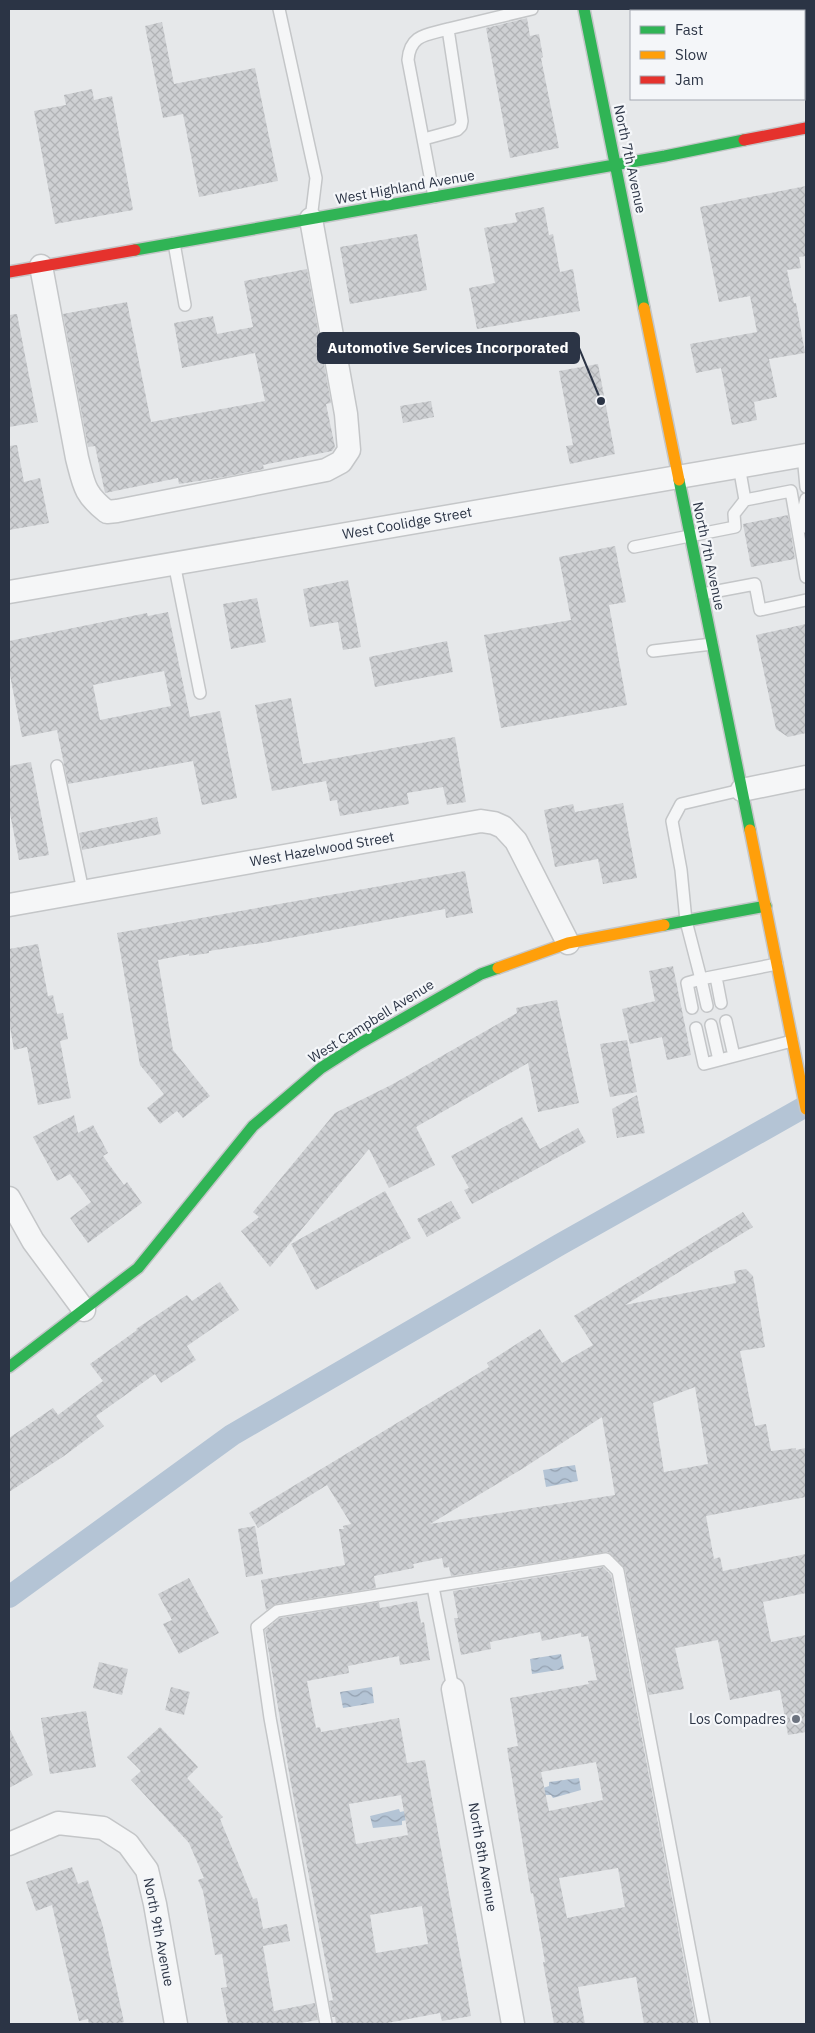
<svg xmlns="http://www.w3.org/2000/svg" width="815" height="2033" font-family="'IBM Plex Sans',sans-serif">
<defs>
<pattern id="water-waves" width="16" height="10" patternUnits="userSpaceOnUse" patternTransform="scale(1.25)"><rect width="16" height="10" fill="#b4c4d5"/><path d="M0 5q4-4 8 0t8 0" fill="none" stroke="#93a0af"/></pattern>
<pattern id="building-cross-hatch" width="8" height="8" patternUnits="userSpaceOnUse" patternTransform="scale(1.25)"><rect width="8" height="8" fill="#ced0d3"/><path d="M0 0l8 8M0 8l8-8" fill="none" stroke="#b1b3b6"/></pattern>
</defs>
<rect width="100%" height="100%" fill="#e6e8ea"/>
<path fill="url(#water-waves)" d="M575,1465L578,1481L546,1487L543,1470Z
M561,1654L564,1669L532,1674L530,1659Z
M372,1687L374,1703L343,1708L340,1692Z
M579,1778L581,1790L553,1798L551,1795H544L543,1788L549,1786V1782Z
M399,1809L400,1812L405,1811L407,1820L402,1821V1825L373,1828L370,1816Z"/>
<g fill="none" stroke-linecap="round" stroke-linejoin="round">
<path stroke="#b4c4d5" stroke-width="22" d="M9,1597L232,1435L559,1245L806,1106"/>
</g>
<path fill="url(#building-cross-hatch)" fill-rule="evenodd" d="M527,18L530,36L539,34L543,57L541,58L559,148L510,158L486,28Z
M162,22L174,84L255,68L278,181L199,197L183,114L163,118L145,26Z
M92,89L94,100L112,96L133,210L55,224L34,111L66,105L64,95Z
M806,186V256L799,257L801,268L787,270L794,303H796L805,353L769,359L777,397L754,402L757,420L732,425L721,368L696,373L690,344L757,332L750,296L719,302L700,207Z
M544,207L549,235L553,234L560,272L573,269L580,311L477,329L469,288L495,283L484,228L517,222L515,213Z
M417,234L427,290L350,304L340,247Z
M307,269L331,403L326,404L335,447L332,451L263,465L264,469L224,477L179,484L178,478L105,493L95,446L88,447L63,314L127,302L151,422L205,412L265,401L255,353L182,368L174,323L213,316L217,334L253,327L244,281Z
M17,314L38,422L9,427V315Z
M598,364L615,454L570,464L566,446L573,445L559,371Z
M431,401L434,417L403,423L400,406Z
M17,445L24,482L40,478L49,523L9,530V446Z
M788,515L795,559L751,567L743,524Z
M615,546L626,602L609,605L627,705L501,728L484,635L571,620L559,557Z
M348,580L361,647L343,650L338,622L310,627L303,589Z
M257,598L266,642L231,649L223,604Z
M168,612L190,717L220,711L237,798L202,805L193,761L68,784L57,730L22,737L9,670V641L147,613L148,616ZM164,671L171,706L100,720L93,685Z
M806,624V733L788,737L776,729L756,635Z
M447,641L453,672L375,687L369,657Z
M291,698L303,764L455,737L466,802L447,805L443,787L407,793L409,804L340,816L337,800L330,801L326,781L272,791L255,705Z
M31,762L49,855L19,860L9,808V766Z
M623,803L637,878L603,884L598,859L555,867L544,810L573,804L575,812Z
M157,817L161,834L82,850L79,833Z
M465,871L473,913L446,918L445,909L268,942L209,951V953L189,956V954L158,960L173,1050L210,1096L183,1118L177,1111L160,1124L147,1108L164,1094L140,1065L117,933Z
M38,944L48,996L53,995L57,1014L63,1013L68,1039L60,1041L71,1098L38,1105L27,1047L14,1050L9,1021V949Z
M673,966L691,1055L667,1060L662,1037L630,1044L622,1009L655,1001L649,971Z
M557,1000L579,1103L538,1112L528,1063L416,1127L435,1165L389,1188L369,1149L270,1267L241,1231L259,1217L253,1212L335,1113L393,1084L517,1013L516,1008Z
M627,1040L637,1092L610,1097L600,1044Z
M637,1095L645,1133L617,1138L612,1109Z
M74,1115L78,1133L93,1125L108,1153L103,1156L124,1185L127,1182L142,1203L88,1243L70,1218L91,1202L70,1174L57,1181L33,1137Z
M522,1117L540,1149L578,1128L586,1142L472,1204L464,1190L469,1188L451,1156Z
M385,1191L411,1238L316,1290L291,1244Z
M451,1201L461,1218L427,1237L417,1219Z
M743,1212L753,1227L625,1305L736,1283L734,1271L746,1269L753,1276L765,1347L740,1351L755,1426L766,1424L771,1451L796,1448V1450L806,1448V1497L706,1516L714,1559L720,1557L723,1571L806,1554V1593L763,1602L771,1642L806,1635V1732L788,1735L780,1690L730,1700L718,1640L675,1648L684,1689L649,1695L625,1570L608,1552L451,1576L449,1567L444,1568L442,1558L413,1564L414,1568L374,1576L376,1588L276,1604L266,1610L261,1580L345,1565L339,1529H344L343,1526L351,1524L327,1485L258,1528L249,1513L489,1367L487,1363L540,1329L562,1363L593,1345L574,1316ZM695,1387L708,1464L664,1472L653,1403ZM602,1417L615,1495L430,1524L522,1469Z
M220,1282L239,1310L187,1346L196,1360L161,1383L155,1374L96,1416L104,1426L64,1456L9,1492V1438L53,1408L58,1415L103,1381L90,1364L137,1330L136,1329L187,1295L192,1301Z
M255,1526L263,1574L246,1577L238,1529Z
M603,1567L611,1575L696,2024H644L636,1977L578,1987L585,2024H554L543,1962H545L533,1893L531,1894L507,1748L518,1746L510,1698L589,1684L588,1681L597,1680L588,1636L581,1637V1633L542,1641L540,1632L490,1642L491,1649L461,1655L454,1618H458L453,1591ZM596,1762L603,1800L549,1811L541,1772ZM618,1868L625,1907L567,1918L559,1878Z
M189,1578L219,1633L179,1654L163,1624L172,1620L158,1594Z
M417,1601L421,1623L424,1622L430,1660L400,1665L399,1656L348,1666L349,1673L307,1681L316,1728L320,1727L321,1732L399,1718L407,1763L425,1760L471,2016L442,2021L440,2013L382,2024H336L335,2017H332L329,2001L333,2000L291,1784L265,1630L280,1618L379,1602L380,1608ZM401,1795L408,1835L356,1844L349,1804ZM422,1906L428,1944L376,1953L370,1915Z
M99,1662L128,1669L122,1695L93,1688Z
M171,1687L190,1692L184,1715L165,1710Z
M86,1711L96,1767L50,1774L41,1718Z
M160,1727L198,1767L187,1778L223,1817L220,1819L253,1899L257,1898L263,1929L287,1924L290,1941L263,1946L274,2011L315,2003L318,2020L294,2024H228L221,1988L227,1987L222,1954L215,1955L203,1891L198,1880L204,1878L189,1843L131,1780L141,1771L127,1757Z
M9,1728L33,1775L9,1788Z
M72,1867L78,1884L88,1880L103,1927L124,2022L115,2024H89L88,2019L79,2021L52,1905L36,1911L26,1882Z"/>
<g fill="none" stroke-linecap="round" stroke-linejoin="round">
<g stroke="#c4c6c8" stroke-width="14">
<path id="lane" d="M279,9L316,178L311,219
M448,29L532,9
M424,139L457,130L461,126L462,121L448,29C427,35 410,34 408,60L434,197
M174,243L185,305
M803,455L806,487
M739,466L745,500L791,491L806,577
M805,527L802,515L806,499
M634,547L735,527L734,514L745,500
M174,563L200,693
M702,594L755,584L760,610L806,600
M653,651L712,644
M57,766L83,891
M741,790L681,804L672,821L681,870L686,921L701,979L777,964
M716,977L721,1003
M692,1008L687,983L701,979L707,1006
M726,1021L734,1056
M711,1025L719,1060
M696,1028L704,1064L792,1041
M433,1587L453,1689
M326,2024L270,1718L257,1627L277,1611L606,1559L618,1571L704,2024"/>
</g>
<g stroke="#c4c6c8" stroke-width="25">
<path id="street" d="M41,266L77,458C84,485 84,494 107,512L117,511L326,470L341,462L349,450L346,414L311,219
M9,592L806,455
M742,790L806,777
M9,905L481,821L494,823L503,827L516,841L568,943
M9,1198L33,1241L84,1310
M453,1689L513,2024
M9,1844L58,1823L103,1828L128,1844L147,1870L155,1904L176,2024"/>
</g>
<g stroke="#c4c6c8" stroke-width="14">
<path id="fast" d="M584,9L644,308
M135,250L665,156L744,140
M679,480L750,830
M664,925L766,906
M9,1367L138,1268L253,1126L321,1068L357,1045L481,974L498,968"/>
</g>
<g stroke="#c4c6c8" stroke-width="14">
<path id="slow" d="M644,308L679,480
M750,830L806,1109
M498,968L568,943L664,925"/>
</g>
<g stroke="#c4c6c8" stroke-width="14">
<path id="jam" d="M744,140L806,128
M9,272L135,250"/>
</g>
<use href="#lane" stroke="#f5f6f7" stroke-width="11"/>
<use href="#street" stroke="#f5f6f7" stroke-width="22"/>
<use href="#fast" stroke="#30b455" stroke-width="11"/>
<use href="#slow" stroke="#ff9f0a" stroke-width="11"/>
<use href="#jam" stroke="#e5322d" stroke-width="11"/>
</g>
<circle fill="#6c737f" stroke="#f4f6f9" stroke-width="2" cx="796" cy="1719" r="5"/>
<g text-anchor="middle" dominant-baseline="central" stroke-width="4.5" stroke-linejoin="round" paint-order="stroke">
<g font-size="14" fill="#2b3445" stroke="#f4f6f9">
<text transform="translate(630 159) rotate(78)">North 7th Avenue</text>
<text transform="translate(405 187) rotate(-10)">West Highland Avenue</text>
<text transform="translate(407 523) rotate(-10)">West Coolidge Street</text>
<text transform="translate(709 556) rotate(78)">North 7th Avenue</text>
<text transform="translate(322 849) rotate(-10)">West Hazelwood Street</text>
<text transform="translate(371 1021) rotate(-32)">West Campbell Avenue</text>
<text transform="translate(483 1857) rotate(80)">North 8th Avenue</text>
<text transform="translate(159 1932) rotate(79)">North 9th Avenue</text>
</g>
<g font-size="14" fill="#2b3445" stroke="#f4f6f9" text-anchor="end">
<text x="786" y="1719">Los Compadres</text>
</g>
</g>
<path fill="none" stroke="#2b3445" stroke-width="2" d="M601 401L579 348"/>
<circle fill="#2b3445" stroke="#f4f6f9" stroke-width="2" cx="601" cy="401" r="5"/>
<rect fill="#2b3445" stroke="#2b3445" stroke-width="2" x="318" y="333" width="261" height="30" rx="5"/>
<g font-size="15" text-anchor="middle" font-weight="bold" fill="#fff">
<text x="448" y="353">Automotive Services Incorporated</text>
</g>
<rect width="815" height="2033" fill="none" stroke="#2b3445" stroke-width="20"/>
<rect x="630" y="10" width="175" height="90" fill="#f4f6f9" stroke="#a4a8b1"/>
<rect x="640" y="26" width="25" height="8" fill="#30b455" stroke="#a4a8b1"/>
<text x="675" y="35" font-size="15" fill="#2b3445">Fast</text>
<rect x="640" y="51" width="25" height="8" fill="#ff9f0a" stroke="#a4a8b1"/>
<text x="675" y="60" font-size="15" fill="#2b3445">Slow</text>
<rect x="640" y="76" width="25" height="8" fill="#e5322d" stroke="#a4a8b1"/>
<text x="675" y="85" font-size="15" fill="#2b3445">Jam</text>
</svg>
